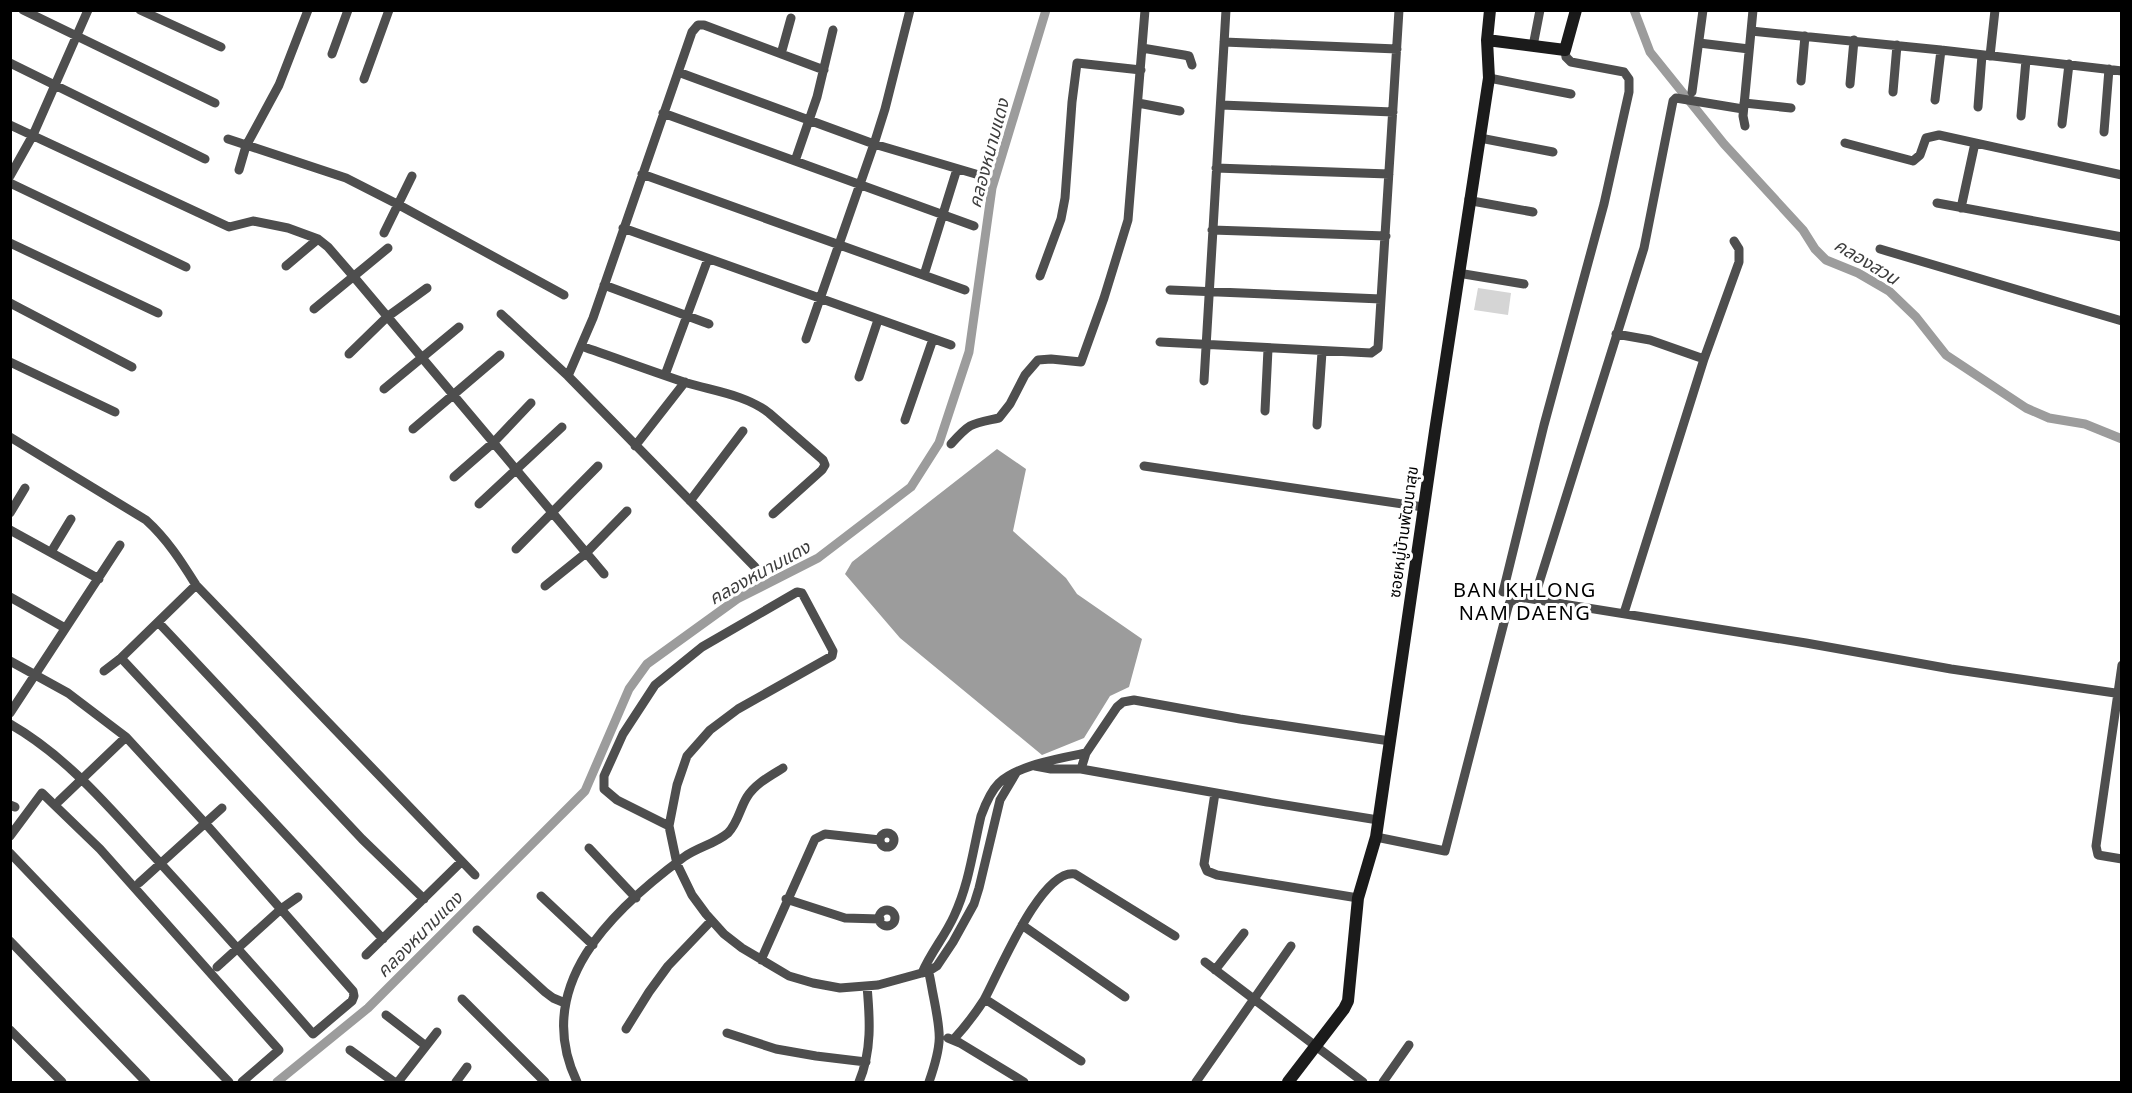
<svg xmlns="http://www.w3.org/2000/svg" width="2132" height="1093" font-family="'Noto Sans','Noto Sans Thai',sans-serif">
<rect width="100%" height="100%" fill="#fff"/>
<path fill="#d5d5d5" d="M1478,288L1511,293L1508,315L1474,310Z"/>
<path fill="#9c9c9c" d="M997,449L1026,469L1013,531L1066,578L1077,594L1142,639L1129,687L1110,696L1084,738L1042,755L900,638L845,574L852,562Z"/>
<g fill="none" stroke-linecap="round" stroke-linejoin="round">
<path stroke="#9c9c9c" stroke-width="9" d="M1634,10L1650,52L1724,144L1803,230L1815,249L1826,260L1858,273L1889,291L1916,317L1946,355L2026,408L2049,418L2085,424L2122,439
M277,1082L368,1008L585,791L629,689L647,664L737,599L818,558L911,487L939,443L969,352L992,188L1046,10"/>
<path stroke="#4e4e4e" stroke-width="9" d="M23,10L215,103
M140,10L221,47
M1751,31L1941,50L2122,71
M1224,42L1397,49
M1699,43L1749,49
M1533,46L1540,10
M1142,48L1184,55L1189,56L1192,65
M332,54L348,10
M781,54L791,18
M1990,56L1995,10
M10,63L205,159
M678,72L874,144L979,175
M1489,78L1571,94
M364,79L389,10
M1801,81L1805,36
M1850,84L1854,40
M1692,92L1703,10
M1893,92L1897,45
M1935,100L1941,50
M1138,103L1180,111
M1744,103L1791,108
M1221,105L1393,112
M1978,107L1982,55
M663,113L974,226
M2021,116L2026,60
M2062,124L2069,64
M10,125L229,227L253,221L288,228L318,239L328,247L354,277L604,574
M1745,126L1743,116L1753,10
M2104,132L2109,69
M1480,138L1553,152
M228,139L346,178L399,205L564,295
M1845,143L1913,161L1920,155L1926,138L1939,135L2122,175
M795,161L817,97L833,30
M1216,168L1389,174
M239,170L246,146L279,85L308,10
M642,174L965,290
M10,176L33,135L88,10
M10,183L186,267
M1469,199L1472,201L1533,212
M1937,203L2122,237
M1961,208L1975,143
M623,228L951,345
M1212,230L1386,236
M384,233L412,176
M10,243L158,313
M1880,249L2122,321
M286,266L318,239
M1458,273L1524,284
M924,275L957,169
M1040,276L1061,219L1065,198L1072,102L1077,63L1141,70
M604,285L709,324
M1170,290L1381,299
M10,303L132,367
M314,309L388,248
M501,314L568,376L755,567
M1616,334L1650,340L1704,359
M806,339L874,144L885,109L910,10
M1160,342L1371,353L1378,348L1399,10
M581,346C616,358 651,371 687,383C714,391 746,395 769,413L823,460L825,465L822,470L773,514
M349,354L387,317L427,288
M10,362L115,412
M665,375L708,259
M568,376L593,318L692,32L698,25H704L824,70
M859,377L878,320
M1204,381L1226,10
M384,389L459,327
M1265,411L1268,349
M905,420L933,339
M1317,425L1322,352
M413,429L500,355
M10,437L146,520C167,539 181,561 196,585L475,875
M951,444C971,422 971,424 999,418L1010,404L1025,375L1038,360L1051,359L1081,362L1104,298L1128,220L1145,10
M635,446L685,382
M1144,466L1423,507
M454,477L493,443L531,403
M690,501L743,431
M479,504L562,427
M10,513L25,488
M10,530L99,579
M516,549L598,466
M51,552L71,519
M545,586L586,553L627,511
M1503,592L1544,425L1604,204L1629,92V79L1624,72L1571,62L1566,57L1565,50
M10,597L65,628
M1534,599L1644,248L1673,101L1676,98L1743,109
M1624,613L1704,359L1739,262V249L1734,241
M158,622L362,839L424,899
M121,658L383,939
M10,661L68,693L126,737L205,823L353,991L354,996L352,1001L313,1034C260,973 206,913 151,853C108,806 66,756 10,724
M2122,665L2096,846L2098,855L2122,859
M104,671L121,658L196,585
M10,713L120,545
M1035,766L1051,769H1081L1086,753L1117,707L1123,702L1134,700L1240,719L1390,741
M1081,769L1267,802L1378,820
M1215,793L1204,864L1207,871L1217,875L1358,898
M59,801L126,737
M10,805L15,807
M669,826L617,800L604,789V776L623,734L655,685L702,647L797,592L802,593L833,651L832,656L738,709L710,730L687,756L677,785L669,826L677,864L692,895L706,914L724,934L742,948L789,976L813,983L840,988L878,985L929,971L937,966L953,942L974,904L979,888L1000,800L1016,773
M880 840a7 7 0 1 1 14 0a7 7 0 1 1-14 0Z
M10,836L42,793L100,849L279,1050L242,1082
M1376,837L1445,851L1508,607L1510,602L1519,597L1806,643L1951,669L2122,694
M589,848L636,898
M10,853L229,1082
M139,883L222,808
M541,896L593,945
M786,899L845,918L880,919
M879 918a8 8 0 1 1 16 0a8 8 0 1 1-16 0Z
M1022,925L1125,997
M477,930L545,992L553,998L565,1003
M10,941L146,1082
M366,955L461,862
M761,960L815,839L825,834L880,840
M1205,962L1363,1082
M927,966C930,975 931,984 933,994C941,1034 943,1042 929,1082
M217,967L281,909L298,897
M1215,970L1244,933
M922,973C931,952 945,936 954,916C969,884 973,850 981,816C985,805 990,792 999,783C1018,765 1061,758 1086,753
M462,999L545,1082
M985,999L1081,1061
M386,1015L426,1046
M626,1029L649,992L668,966L711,921
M10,1030L62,1082
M727,1033L776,1049L816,1056L866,1062
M948,1038L960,1043L1024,1082
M953,1040C965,1027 975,1014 984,1000C998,975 1041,868 1075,874L1175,936
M350,1050L394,1082
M398,1082L437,1032
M456,1082L467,1067
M577,1082C531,986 612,910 684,857C698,847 715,844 728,833C738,823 740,808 747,797C755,784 770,776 783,768
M859,1082C872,1051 870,1019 867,986
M1196,1082L1291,946
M1383,1082L1409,1045"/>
<path stroke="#1b1b1b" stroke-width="12" d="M1487,40L1565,50L1576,10
M1288,1082L1344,1009L1348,1001L1358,898L1376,837L1435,431L1489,78L1487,40L1490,10"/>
</g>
<g text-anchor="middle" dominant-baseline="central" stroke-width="6" stroke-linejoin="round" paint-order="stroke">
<g font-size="16" fill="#000" stroke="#fff">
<text transform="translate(1403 532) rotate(-82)">ซอยหมู่บ้านพัฒนาสุข</text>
</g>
<g font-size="18" font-style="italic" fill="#3d3d3d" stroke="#fff">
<text transform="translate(988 153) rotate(-75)">คลองหนามแดง</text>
<text transform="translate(1867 261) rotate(31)">คลองสวน</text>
<text transform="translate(759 572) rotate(-29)">คลองหนามแดง</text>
<text transform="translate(419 934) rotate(-45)">คลองหนามแดง</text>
</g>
<g font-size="20" letter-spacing="1.5" fill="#000" stroke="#fff">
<text x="1525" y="589">BAN KHLONG<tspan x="1525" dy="23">NAM DAENG</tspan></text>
</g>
</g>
<rect width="2132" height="1093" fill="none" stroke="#000000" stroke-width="24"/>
</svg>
